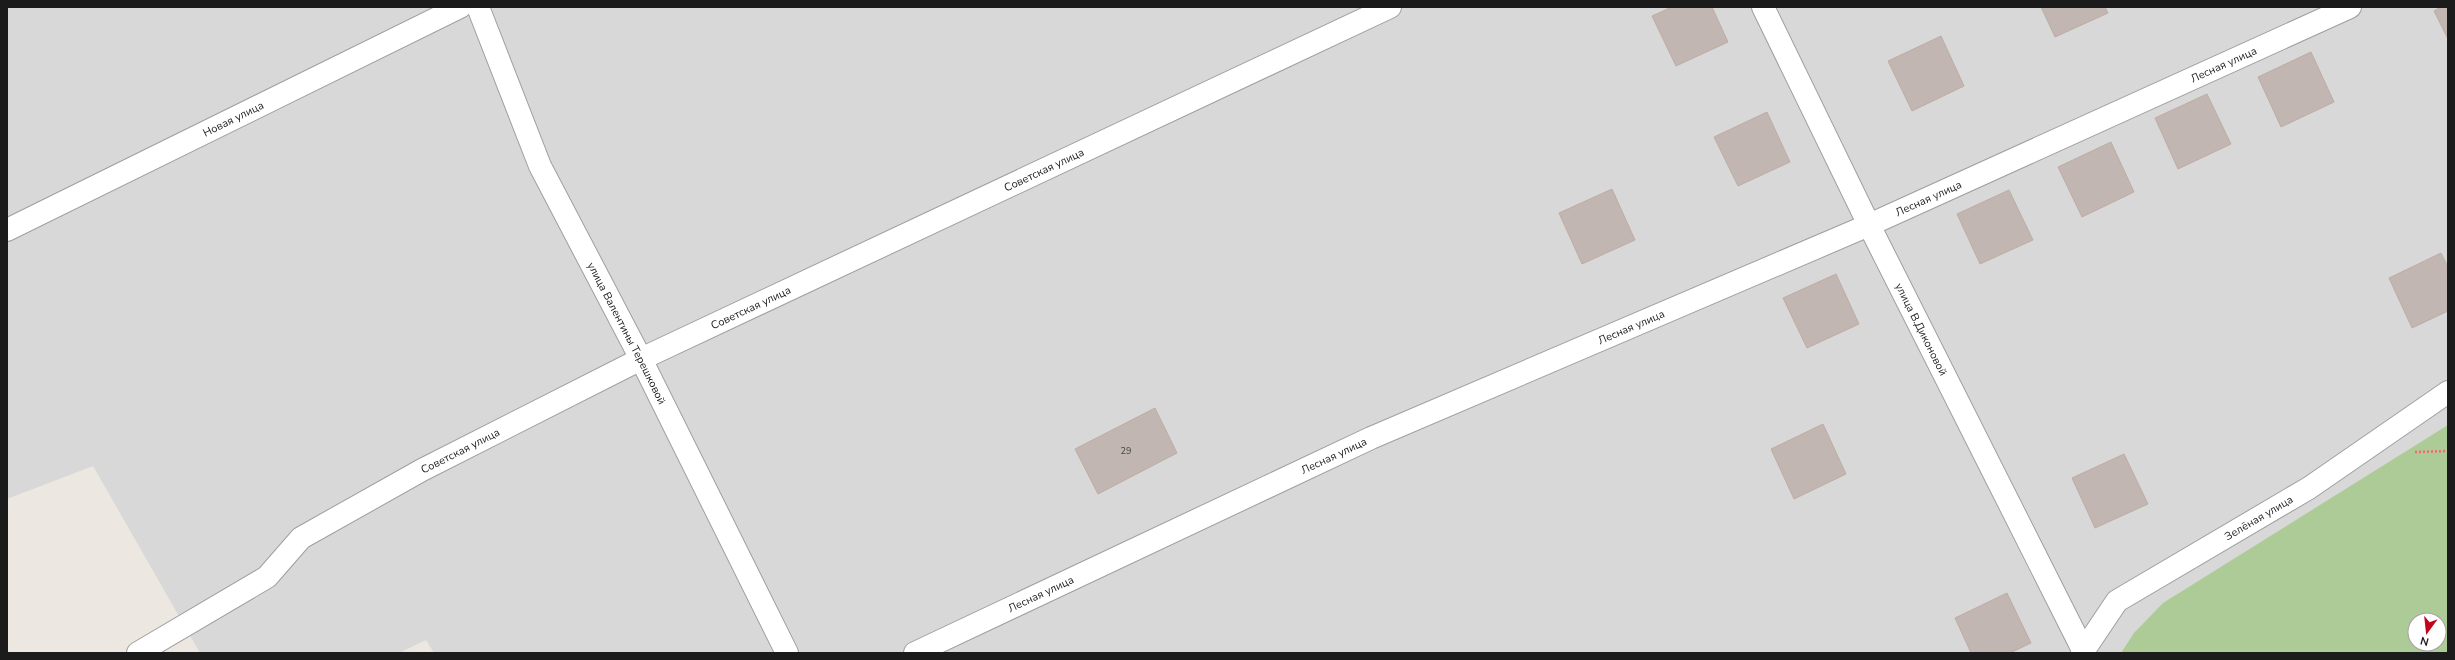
<svg xmlns="http://www.w3.org/2000/svg" width="2455" height="660" font-family="'Nunito Sans',sans-serif">
<rect width="100%" height="100%" fill="#ede7e1"/>
<path fill="#d9d8d8" d="M7,7H2448V475L2210,653H434L426,640L399,653H200L93,466L7,499Z"/>
<path fill="#accb96" fill-rule="evenodd" d="M2448,425V653H2121L2134,633L2163,603ZM2415,620H2439V644H2415Z"/>
<path fill="#c1b6b1" stroke="#beaca4" d="M1672,7H1712L1728,42L1676,66L1652,16Z
M2041,7H2105L2108,13L2055,37Z
M2441,7H2448V39L2434,11Z
M1941,36L1964,86L1912,111L1888,61Z
M2311,52L2334,102L2281,127L2258,77Z
M2207,94L2231,144L2178,169L2155,118Z
M1767,112L1790,162L1738,186L1714,137Z
M2111,142L2134,192L2082,217L2058,167Z
M1612,189L1635,240L1582,264L1559,213Z
M2009,190L2033,240L1980,264L1957,214Z
M2441,253L2448,267V311L2412,328L2389,278Z
M1836,274L1859,324L1807,348L1783,298Z
M1155,408L1177,453L1098,494L1075,449Z
M1823,424L1846,474L1794,499L1771,449Z
M2124,454L2148,504L2095,528L2072,478Z
M2007,593L2031,643L2010,653H1971L1955,618Z"/>
<g fill="none" stroke-linecap="round" stroke-linejoin="round">
<g stroke="#9f9f9f" stroke-width="24">
<g id="street">
<path id="s1" d="M478,7L540,166L641,359L787,653"/>
<path id="s2" d="M1763,7L1869,225L2083,650"/>
<path id="s3" d="M7,230L460,7"/>
<path id="s4" d="M138,653L267,577L301,538L422,470L641,359L1390,7"/>
<path id="s5" d="M915,653L1371,438L1869,225L2350,7"/>
<path id="s6" d="M2082,653L2117,601L2309,488L2448,392"/>
</g>
</g>
<path stroke="#f6686b" stroke-width="2.5" stroke-dasharray="2 2" stroke-linecap="butt" d="M2415,452L2448,451"/>
<use href="#street" stroke="#fff" stroke-width="22"/>
</g>
<g text-anchor="middle" dominant-baseline="central" stroke-width="3.5" stroke-linejoin="round" paint-order="stroke">
<g font-size="9" fill="#444240">
<text x="1126" y="451">29</text>
</g>
<g font-size="11" fill="#1b1b1b" stroke="#fff">
<text stroke="none"><textPath href="#s5" startOffset="1435">Лесная улица</textPath></text>
<text stroke="none"><textPath href="#s3" startOffset="252">Новая улица</textPath></text>
<text stroke="none"><textPath href="#s4" startOffset="1031">Советская улица</textPath></text>
<text stroke="none"><textPath href="#s5" startOffset="1111">Лесная улица</textPath></text>
<text stroke="none"><textPath href="#s4" startOffset="707">Советская улица</textPath></text>
<text stroke="none"><textPath href="#s5" startOffset="787">Лесная улица</textPath></text>
<text stroke="none"><textPath href="#s2" startOffset="359">улица В.Диконовой</textPath></text>
<text stroke="none"><textPath href="#s1" startOffset="359">улица Валентины Терешковой</textPath></text>
<text stroke="none"><textPath href="#s4" startOffset="383">Советская улица</textPath></text>
<text stroke="none"><textPath href="#s5" startOffset="463">Лесная улица</textPath></text>
<text stroke="none"><textPath href="#s6" startOffset="227">Зелёная улица</textPath></text>
<text stroke="none"><textPath href="#s5" startOffset="139">Лесная улица</textPath></text>
</g>
</g>
<rect width="2455" height="660" fill="none" stroke="#1b1b1b" stroke-width="16"/>
<g transform="translate(2427 632) rotate(195)"><circle r="19" fill="#ffffff" stroke="#a4a4a4"/>
<path d="M0-3L7 15L0 10L-7 15Z" fill="#c2041c"/>
<text y="-6" font-size="11" font-weight="bold" text-anchor="middle" fill="#1b1b1b">N</text>
</g>
</svg>
